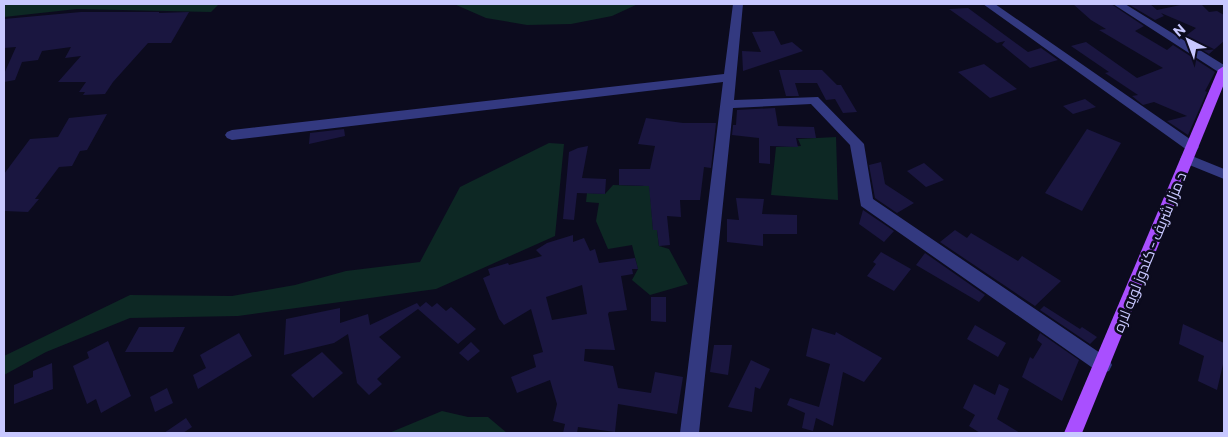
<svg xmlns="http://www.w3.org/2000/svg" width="1228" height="437" font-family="Commissioner,Cairo,sans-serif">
<rect width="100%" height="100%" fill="#0c0b1e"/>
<path fill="#0d2824" d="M4,4H219L211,12L77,9L4,17Z
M454,4H638L612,16L571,24L527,25L486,18Z
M836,137L838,200L771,195L776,147L801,146L798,139Z
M549,143L564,144L555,236L436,289L238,316L130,318L46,352L4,375V356L130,295L232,296L295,285L346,271L420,262L460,187Z
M649,180L653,230H657L659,246L669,249L688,284L650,295L632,280L638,269L632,245L608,249L596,221L599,203L586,202L587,193L605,194L613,185L643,186Z
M442,411L468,417H488L507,433H389Z"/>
<path fill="#1a1640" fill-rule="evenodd" d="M1073,4H1111L1144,26L1135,31L1167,50L1173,45L1215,72L1205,91L1207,92L1188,135L1167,121L1187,116L1154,102L1143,105L1132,96L1138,95L1105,73L1109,72L1071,46L1086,42L1137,78L1163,68L1099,30L1106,29L1091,20Z
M1128,4H1150L1157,10L1185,4L1202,5L1209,12L1217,11L1224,15V41L1209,54L1183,38L1196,28L1161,13L1164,16L1155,20Z
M968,8L1028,52L1041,48L1058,60L1030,68L1002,45L1005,41L997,43L949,9Z
M81,12H159V13L189,12L171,43H148L113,82L105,94L83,95L85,92H79L86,82H58L81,56L65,58L71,47L42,51L38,60L22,62L15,80L4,82V74L16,47L4,48V19Z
M774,31L781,45L792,42L803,51L743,71L742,51L761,52L752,32Z
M984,64L1017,89L990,98L958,72Z
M779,70H822L837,85H841L857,112L843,113L835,99L826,100L817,83H795L799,96H786Z
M1085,99L1096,107L1073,114L1063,106Z
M775,108L778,126L814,127L816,138H796L798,147L770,146V164L759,163V138L732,135L733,125H736L737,110Z
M107,114L87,150L80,151L72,166L59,167L35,199H39L28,212L4,211V174L30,139L58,137L69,118Z
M646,118L683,123H716L711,168L704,167L700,200H680L681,217L667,216L670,245L659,246L657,230H653L649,186L619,185V169H650L655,146L638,144Z
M344,129L345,136L309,144L310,133Z
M1087,129L1121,143L1082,211L1045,193Z
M588,146L582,178L606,179L605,194L577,193L574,220L563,219L569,152L578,148Z
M881,162L885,184L914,203L897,213L875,198L869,165Z
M924,163L944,180L926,187L907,171Z
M736,198L764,199L762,214L797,215V234H763V246L727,242V219L739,220Z
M863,210L894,231L884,242L859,224Z
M955,230L967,238L971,233L1018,261L1022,256L1061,281L1035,306L940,242Z
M573,235V242L584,238L590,251L595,249L599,263L635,258L638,269H632L633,274L621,276L627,310L609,312L608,314L615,350L585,349L584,361L613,366L618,388L651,393L655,372L683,377L677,414L618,404L615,432L578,427L577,433H563L565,424L553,421L557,404L550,380L517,393L511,377L536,367L533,355L543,352L531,309L504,325L499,319L483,278L490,275L488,269L508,263L509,265L542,256L536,250L547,243ZM582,285L587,314L552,320L546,297Z
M881,252L911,269L894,291L867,276L876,264L873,262Z
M925,253L985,295L979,302L916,265Z
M651,297H666V322L651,321Z
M426,302L432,307L437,303L446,311L451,307L476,329L458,344L418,309L379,337L401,357L377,379L382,384L369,395L357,383L348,334L334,343L284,355L286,319L340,308V323L368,314L370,325L417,303L420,307Z
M1044,306L1080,329L1082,327L1097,337L1090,344L1040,310Z
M1183,324L1224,343V360L1217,390L1198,381L1204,356L1179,344Z
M975,325L1006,343L998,357L967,339Z
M139,327H185L173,352H125Z
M812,328L835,335L836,332L882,358L864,382L843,372L833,426L816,418L813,431L802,428L805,413L787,405L790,398L819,407L830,364L806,356Z
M239,333L252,356L198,389L193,375L206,368L200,355Z
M1040,333L1079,360L1062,401L1022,377L1030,357L1033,359L1042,344L1037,340Z
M108,341L131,396L101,413L96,399L87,404L73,366L89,358L87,352Z
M471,342L480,351L468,361L459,353Z
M714,345H732L728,375L710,372Z
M322,352L343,373L313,398L291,375Z
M751,360L770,369L760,389L755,387L752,412L728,407Z
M52,363L53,389L14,404V385L33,377V371Z
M974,384L995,395L999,384L1009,389L997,419L1020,433H980L969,426L975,415L963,408Z
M167,388L173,403L155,412L150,397Z
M186,418L192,427L183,433H164Z"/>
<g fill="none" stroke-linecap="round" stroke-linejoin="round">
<path fill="#333980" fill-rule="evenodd" d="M733,4H743L734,100L818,97L864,144L873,199L1109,359L1112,365L1109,371L1103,373L1097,371L861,206L850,145L811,104L733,108L699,433H680L723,82L232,140L227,138L225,135L227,132L232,130L724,74Z
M983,4H995L1197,144L1199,147L1197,150H1187Z
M1113,4H1125L1224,65V74L1220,73Z
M1187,154L1224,169V179L1182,162L1180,159L1182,156Z"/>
<path fill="#a94fff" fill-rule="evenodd" d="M1224,66V84L1082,433H1064L1218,70Z"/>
</g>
<g text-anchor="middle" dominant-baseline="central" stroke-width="5" stroke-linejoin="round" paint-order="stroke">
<g font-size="15" fill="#c8c8ff" stroke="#0c0b1e">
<text transform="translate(1149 252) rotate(-68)">د مزار شریف - کندوز لویه لاره</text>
</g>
</g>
<rect width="1228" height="437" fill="none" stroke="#c8c8ff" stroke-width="10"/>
<g transform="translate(1188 40) rotate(318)" stroke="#0c0b1e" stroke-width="4" paint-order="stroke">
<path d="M0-4L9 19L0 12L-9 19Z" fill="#c8c8ff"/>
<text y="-8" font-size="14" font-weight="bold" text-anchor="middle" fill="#c8c8ff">N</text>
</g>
</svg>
